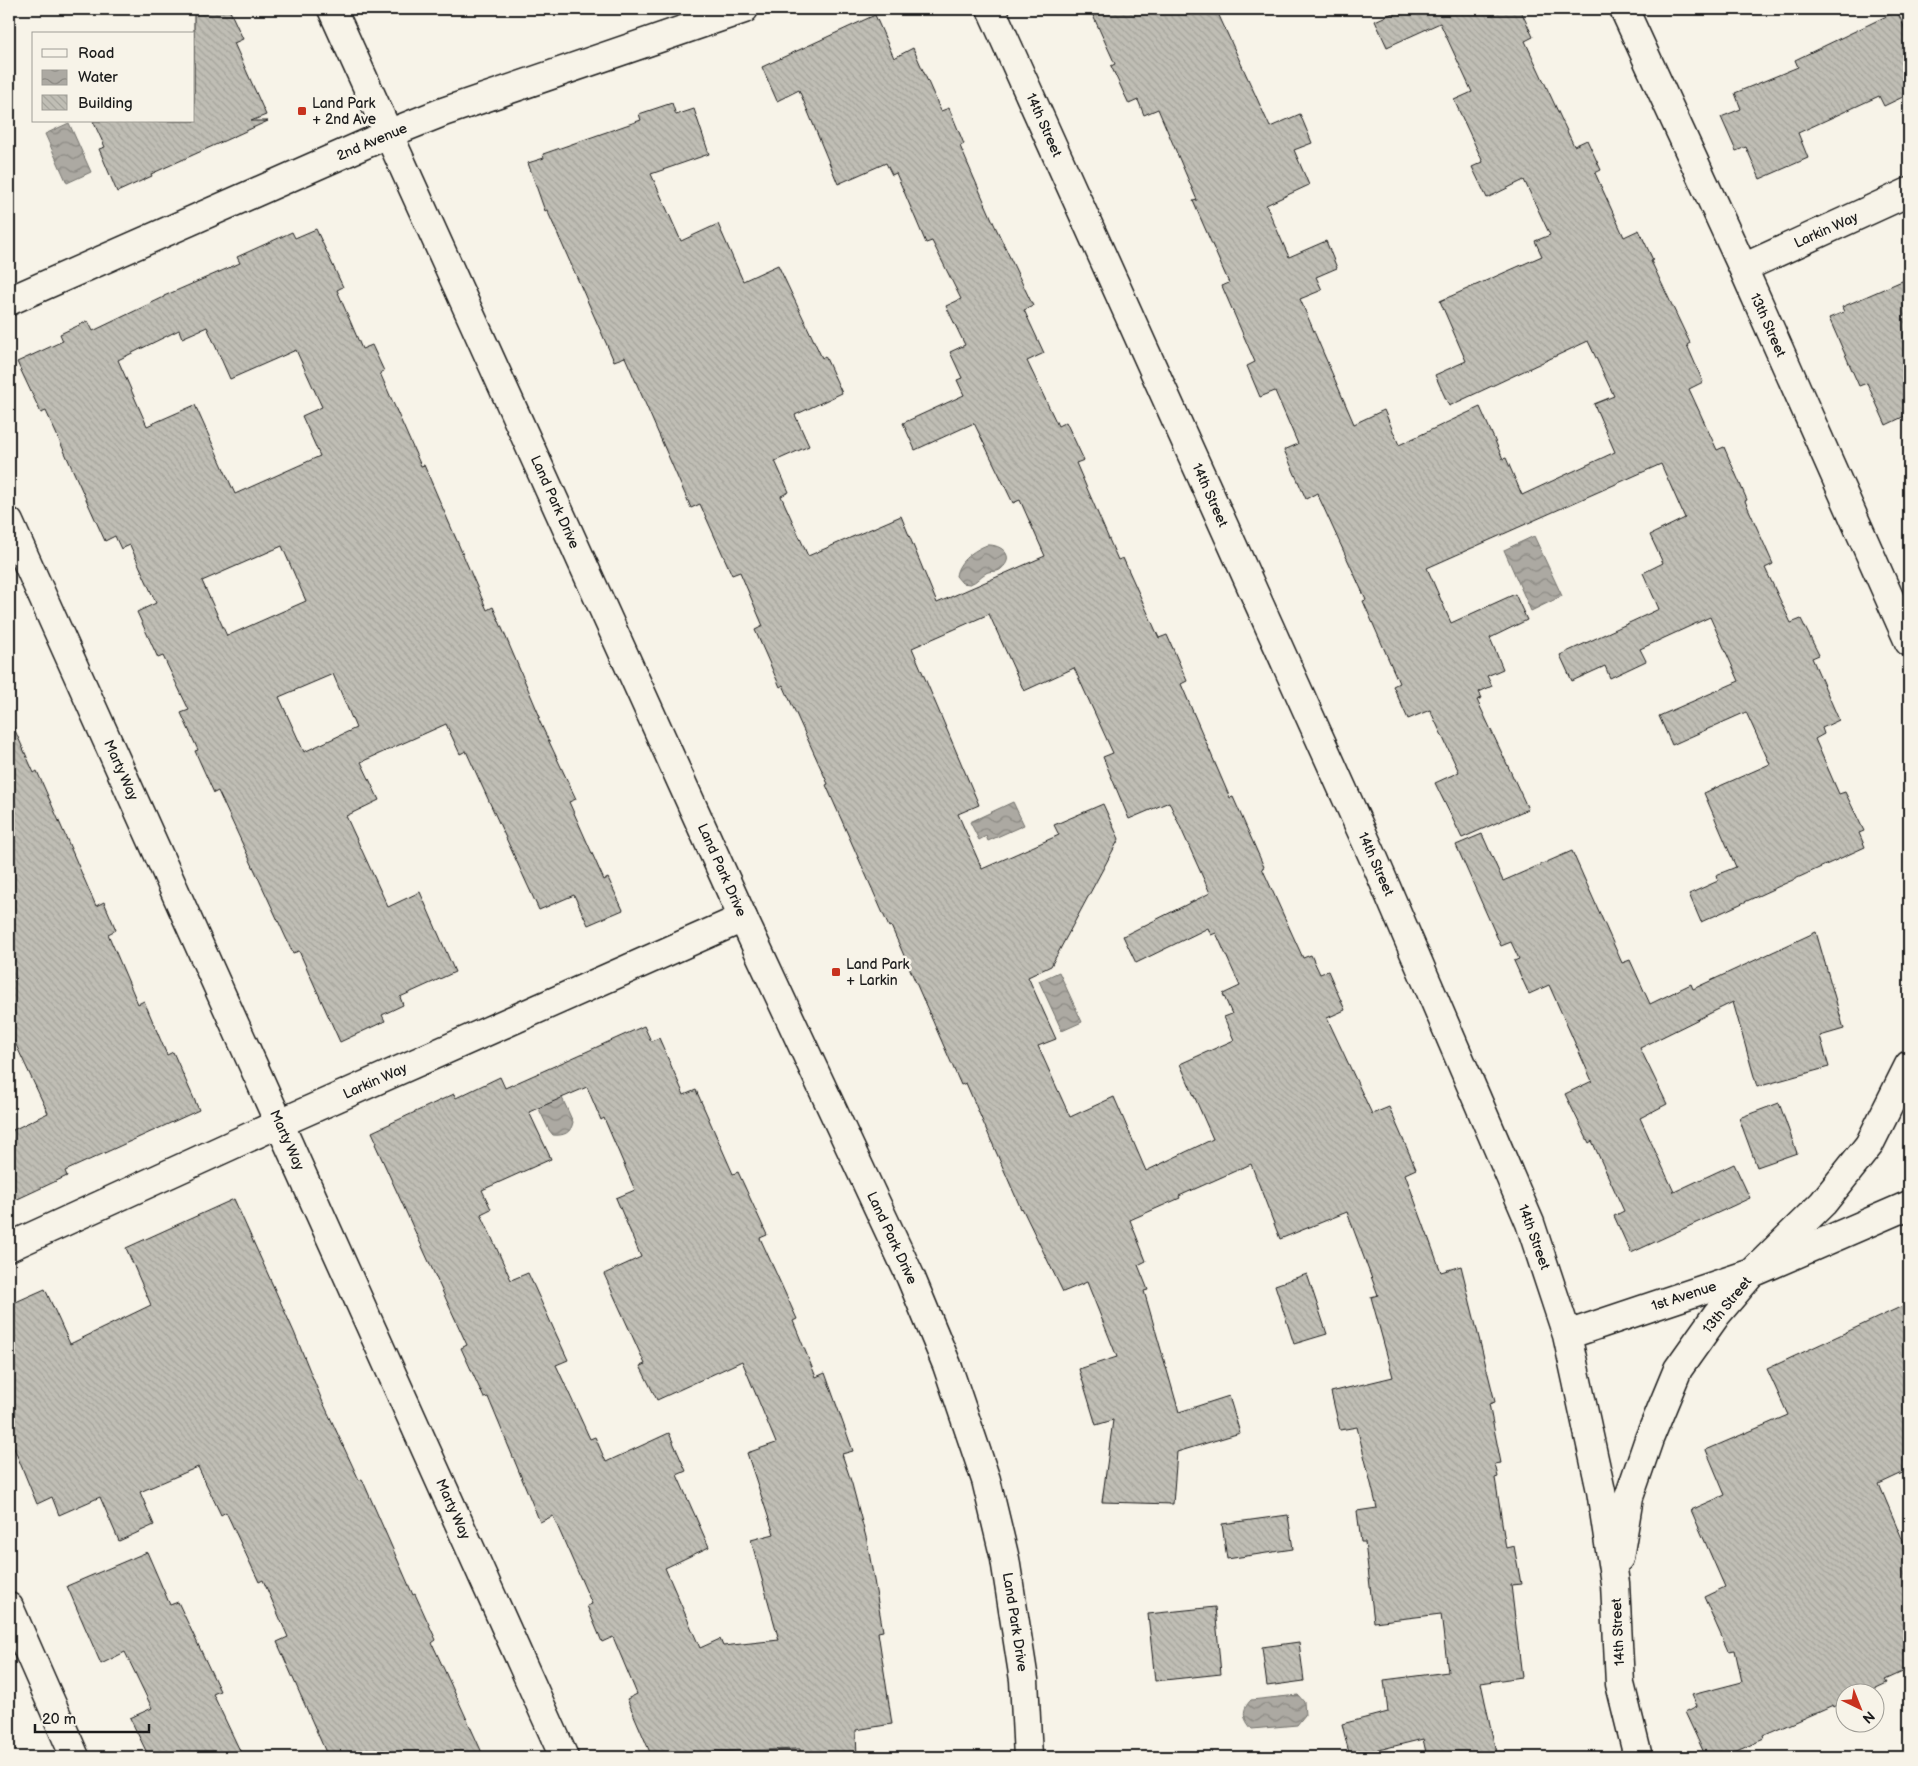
<svg xmlns="http://www.w3.org/2000/svg" width="1918" height="1766" font-family="'Balsamiq Sans',sans-serif">
<defs>
<pattern id="water-waves" width="16" height="10" patternUnits="userSpaceOnUse" patternTransform="scale(1.25)"><rect width="16" height="10" fill="#aca9a2"/><path d="M0 5q4-4 8 0t8 0" fill="none" stroke="#8b8983"/></pattern>
<pattern id="building-back-hatch" width="6" height="6" patternUnits="userSpaceOnUse" patternTransform="scale(1.25)"><rect width="6" height="6" fill="#c0beb5"/><path d="M-1 5l2 2M0 0l6 6M5-1l2 2" fill="none" stroke="#a4a39b"/></pattern>
</defs>
<rect width="100%" height="100%" fill="#f7f3e8"/>
<filter id="ink" filterUnits="userSpaceOnUse"><feTurbulence type="fractalNoise" baseFrequency=".02" numOctaves="2"/><feDisplacementMap in="SourceGraphic" scale="10" xChannelSelector="R" yChannelSelector="G"/><feConvolveMatrix kernelMatrix="1 2 1 2 8 2 1 2 1" color-interpolation-filters="sRGB"/></filter>
<g filter="url(#ink)">
<path fill="url(#water-waves)" stroke="#72716c" d="M69,123L91,172L67,183L45,134Z
M1534,536L1562,596L1531,611L1504,550Z
M987,545C1002,544 1016,557 1001,569C997,573 991,570 986,573C980,576 977,582 970,584L962,583L956,576C958,561 974,550 987,545Z
M1013,802L1024,825L988,841L986,836L979,840L970,822Z
M1059,972L1082,1022L1062,1031L1039,981Z
M554,1080L573,1122C571,1133 564,1136 553,1135L549,1130L530,1090Z
M1298,1695L1304,1702L1305,1715L1297,1725L1252,1729C1243,1719 1241,1710 1251,1700Z"/>
<path fill="url(#building-back-hatch)" stroke="#1c1c1c" fill-rule="evenodd" d="M194,9H229L243,39L234,43L266,115L251,121H268L151,174L152,176L117,192L99,149L105,147L93,121H194Z
M1090,9H1216L1270,127L1300,114L1312,143L1294,150L1309,185L1266,205L1289,257L1326,241L1337,268L1316,277L1322,290L1300,299L1354,424L1384,410L1399,445L1480,407L1503,459L1506,458L1522,495L1615,452L1594,404L1614,396L1588,341L1449,406L1435,375L1466,361L1440,301L1542,256L1535,241L1550,235L1524,180L1487,198L1472,167L1483,162L1454,100L1472,92L1440,23L1387,47L1375,21L1402,9H1520L1533,37L1525,41L1574,146L1587,140L1601,170L1595,173L1624,237L1639,230L1653,260L1651,261L1690,343L1687,345L1703,382L1689,389L1717,450L1724,447L1747,500L1745,501L1773,564L1765,568L1791,623L1801,619L1819,655L1812,658L1839,720L1822,728L1824,734L1815,739L1839,794L1845,792L1864,831L1859,833L1865,847L1701,922L1689,894L1718,881L1716,875L1736,867L1704,793L1770,764L1746,712L1672,745L1659,716L1739,681L1710,617L1640,649L1646,661L1610,678L1605,666L1572,681L1560,655L1659,609L1643,573L1663,563L1650,535L1685,518L1661,464L1427,568L1451,623L1515,594L1527,620L1490,638L1503,669L1487,676L1492,686L1479,692L1482,698L1477,700L1528,809L1462,838L1435,783L1459,772L1430,710L1408,719L1393,686L1399,683L1363,601L1366,600L1317,493L1306,499L1284,450L1298,444L1275,391L1260,397L1247,366L1255,362L1222,286L1229,283L1193,201L1197,200L1158,109L1144,115L1138,100L1129,104L1111,66L1115,64Z
M1897,11L1909,38V94L1884,106L1879,96L1798,133L1808,158L1760,179L1746,147L1736,151L1721,117L1741,109L1735,93L1798,67L1795,60Z
M875,15L894,58L913,48L941,111L949,108L964,144L960,146L994,224L1033,306L1024,310L1044,353L1027,361L1058,426L1066,422L1084,460L1076,463L1118,560L1123,558L1159,638L1167,635L1187,681L1181,684L1230,798L1233,797L1264,867L1262,868L1303,958L1311,955L1320,974L1328,971L1345,1010L1327,1018L1372,1114L1389,1107L1416,1169L1405,1174L1441,1272L1461,1266L1495,1402L1489,1404L1501,1463L1495,1464L1498,1477L1495,1478L1506,1548L1514,1546L1521,1584L1511,1585L1522,1677L1481,1683L1497,1757H1427L1423,1739L1350,1757L1342,1724L1388,1712L1384,1680L1448,1672L1441,1614L1374,1622L1365,1542H1361L1357,1511L1377,1508L1357,1427L1340,1430L1331,1392L1393,1377L1371,1297L1378,1295L1347,1212L1280,1239L1251,1164L1179,1196L1180,1198L1130,1220L1146,1261L1138,1265L1148,1290L1144,1291L1179,1412L1229,1396L1240,1433L1177,1452L1173,1504L1102,1502L1113,1420L1096,1425L1079,1369L1117,1357L1087,1282L1063,1292L1022,1208L1021,1209L966,1083L961,1085L891,926L889,927L826,785L828,784L783,685L780,687L755,630L763,626L740,572L732,575L700,504L691,508L625,357L614,361L547,210L545,211L528,163L544,158L543,154L641,120L639,114L672,103L676,115L694,109L709,154L651,174L681,241L718,224L743,281L778,265L822,358L825,356L842,393L795,415L809,446L775,461L789,492L781,496L808,556L901,516L937,603L1045,556L1020,500L1013,503L974,423L915,450L903,423L964,395L957,380L962,378L950,352L965,345L946,306L961,299L932,241L926,243L896,173L892,175L886,163L838,184L799,90L777,101L762,67ZM989,614L1024,691L1074,668L1113,753L1103,757L1129,819L1169,802L1210,893L1123,936L1136,963L1208,928L1211,935L1216,933L1240,986L1223,994L1232,1014L1224,1017L1234,1040L1180,1064L1213,1139L1146,1171L1114,1097L1070,1117L1038,1046L1056,1039L1028,977L1051,966L1119,839L1103,804L1054,825L1059,835L982,869L958,814L979,805L912,648Z
M316,229L343,287L337,290L362,349L372,345L384,371L380,373L421,466L424,465L487,610L493,607L540,717L538,718L576,799L569,802L604,880L608,878L623,910L588,925L574,895L539,910L466,751L460,754L446,724L361,762L379,800L346,816L388,907L420,892L455,972L400,997L403,1005L382,1015L385,1021L340,1042L299,951L293,953L218,791L214,793L195,751L198,750L181,713L189,710L163,656L158,658L137,612L156,603L130,545L121,549L115,536L105,541L46,411L41,413L17,362L63,341L60,334L88,321L93,331L164,297V296L240,263L237,257L292,232L295,238ZM207,327L230,379L296,350L322,407L302,416L320,456L235,494L195,405L147,426L118,360L179,330L182,338ZM282,546L306,601L227,636L202,581ZM333,674L356,728L304,752L279,697Z
M1909,278V414L1886,425L1867,383L1859,386L1829,318L1844,312L1842,307Z
M9,717L34,773L37,771L96,906L104,902L116,930L108,934L138,1004L144,1001L167,1055L173,1052L199,1110L65,1171L67,1176L9,1203V1132L48,1113L9,1030Z
M1482,834L1503,881L1572,851L1622,963L1630,960L1650,1004L1691,984L1693,989L1816,932L1844,1029L1820,1036L1829,1067L1757,1087L1733,1002L1640,1048L1667,1104L1640,1118L1674,1192L1734,1164L1750,1198L1631,1253L1614,1216L1624,1211L1592,1141L1589,1143L1565,1094L1592,1081L1549,985L1529,994L1514,961L1519,959L1511,942L1501,946L1456,845Z
M644,1026L651,1041L659,1038L684,1095L696,1090L733,1174L738,1172L767,1235L760,1238L797,1319L793,1321L816,1377L825,1373L853,1451L842,1454L852,1484L867,1541L883,1631L878,1632L892,1724L856,1730L857,1757H800V1749L712,1752L714,1757H652L627,1699L637,1694L613,1637L602,1642L587,1606L592,1604L553,1516L540,1522L488,1397L484,1398L461,1348L467,1345L375,1144L377,1143L372,1132L454,1094L456,1098L500,1077L505,1088ZM587,1087L601,1120L604,1118L635,1190L616,1198L641,1257L604,1274L645,1364L640,1366L657,1400L742,1361L776,1443L747,1453L774,1534L751,1540L779,1640L723,1646L720,1639L700,1648L665,1568L709,1547L677,1475L686,1471L669,1433L606,1462L595,1437L590,1439L556,1365L568,1360L528,1273L511,1280L481,1214L491,1209L482,1190L551,1159L529,1112Z
M1779,1103L1797,1153L1757,1167L1739,1118Z
M234,1199L294,1332L321,1398L359,1480L362,1479L413,1595L415,1594L436,1640L432,1643L484,1757H328L277,1642L288,1637L263,1580L259,1582L226,1512L221,1515L198,1467L140,1492L154,1525L119,1541L100,1497L59,1515L52,1497L37,1504L9,1436V1305L45,1289L70,1344L151,1305L126,1248Z
M1307,1274L1327,1334L1294,1344L1275,1285Z
M1909,1303V1470L1879,1484L1909,1555V1669L1885,1680L1887,1683L1863,1694H1846V1701L1834,1707L1833,1705L1763,1736L1764,1739L1723,1757H1706L1685,1712L1697,1706L1692,1695L1742,1682L1735,1650L1728,1651L1704,1597L1725,1587L1691,1510L1725,1495L1706,1450L1788,1415L1767,1369Z
M1288,1515L1293,1549L1227,1559L1222,1524Z
M147,1552L170,1605L178,1602L220,1691L213,1694L243,1757H149L130,1718L152,1708L125,1652L101,1664L67,1586Z
M1215,1607L1221,1674L1155,1681L1148,1614Z
M1299,1642L1304,1681L1267,1686L1262,1647Z"/>
<g fill="none" stroke-linecap="round" stroke-linejoin="round">
<g stroke="#1c1c1c" stroke-width="31">
<path id="street" d="M991,9L1374,859L1530,1223L1567,1335L1601,1491L1615,1583L1620,1684L1638,1757
M1624,9L1743,268L1909,642
M1743,268L1909,192
M9,522L564,1757
M9,1247L280,1123L743,918
M1567,1335L1752,1273L1909,1205
M1619,1558L1629,1497L1649,1439L1678,1369L1717,1314L1752,1273L1823,1203L1869,1145L1909,1065
M9,1607L75,1757"/>
</g>
<g stroke="#1c1c1c" stroke-width="31">
<path id="secondary" d="M332,9L743,918L911,1278L947,1365L986,1480L1005,1559L1024,1680L1028,1757
M9,301L388,134L443,112L744,9"/>
</g>
<use href="#street" stroke="#f7f3e8" stroke-width="28"/>
<use href="#secondary" stroke="#f7f3e8" stroke-width="28"/>
</g>
</g>
<g fill="#c8321e" stroke="#f7f3e8" stroke-width="2">
<rect x="297" y="106" width="10" height="10" rx="2.5"/>
<rect x="831" y="967" width="10" height="10" rx="2.5"/>
</g>
<g text-anchor="middle" dominant-baseline="central" stroke-width="5" stroke-linejoin="round" paint-order="stroke">
<g font-size="14" fill="#1c1c1c" stroke="#f7f3e8" text-anchor="start">
<text x="312" y="103">Land Park<tspan x="312" dy="16">+ 2nd Ave</tspan></text>
<text x="846" y="964">Land Park<tspan x="846" dy="16">+ Larkin</tspan></text>
</g>
<g font-size="14" fill="#1c1c1c" stroke="#f7f3e8">
<text transform="translate(1044 125) rotate(66)">14th Street</text>
<text transform="translate(372 142) rotate(-23)">2nd Avenue</text>
<text transform="translate(1826 230) rotate(-24)">Larkin Way</text>
<text transform="translate(1768 325) rotate(66)">13th Street</text>
<text transform="translate(1210 495) rotate(66)">14th Street</text>
<text transform="translate(555 502) rotate(66)">Land Park Drive</text>
<text transform="translate(121 770) rotate(66)">Marty Way</text>
<text transform="translate(1376 864) rotate(66)">14th Street</text>
<text transform="translate(722 870) rotate(66)">Land Park Drive</text>
<text transform="translate(375 1081) rotate(-24)">Larkin Way</text>
<text transform="translate(287 1140) rotate(66)">Marty Way</text>
<text transform="translate(1534 1237) rotate(70)">14th Street</text>
<text transform="translate(892 1238) rotate(65)">Land Park Drive</text>
<text transform="translate(1684 1296) rotate(-18)">1st Avenue</text>
<text transform="translate(1727 1305) rotate(-51)">13th Street</text>
<text transform="translate(453 1509) rotate(66)">Marty Way</text>
<text transform="translate(1015 1622) rotate(81)">Land Park Drive</text>
<text transform="translate(1618 1632) rotate(-93)">14th Street</text>
</g>
</g>
<rect width="1918" height="1766" fill="none" stroke="#f7f3e8" stroke-width="30"/>
<rect x="15" y="15" width="1888" height="1736" fill="none" stroke="#1c1c1c" stroke-width="2" filter="url(#ink)"/>
<rect x="32" y="32" width="162" height="90" fill="#f7f3e8" stroke="#9f9d96"/>
<rect x="42" y="49" width="25" height="8" fill="#f7f3e8" stroke="#9f9d96"/>
<text x="78" y="58" font-size="15" fill="#1c1c1c">Road</text>
<rect x="42" y="70" width="25" height="15" fill="url(#water-waves)" stroke="#9f9d96"/>
<text x="78" y="82" font-size="15" fill="#1c1c1c">Water</text>
<rect x="42" y="95" width="25" height="15" fill="url(#building-back-hatch)" stroke="#9f9d96"/>
<text x="78" y="108" font-size="15" fill="#1c1c1c">Building</text>
<g transform="translate(1860 1708) rotate(137)"><circle r="24" fill="#f7f3e8" stroke="#9f9d96"/>
<path d="M0-4L9 19L0 12L-9 19Z" fill="#c8321e"/>
<text y="-8" font-size="14" font-weight="bold" text-anchor="middle" fill="#1c1c1c">N</text>
</g>
<path d="M35 1724v8h114v-8" fill="none" stroke="#1c1c1c" stroke-width="2.5"/>
<text x="42" y="1724" font-size="15" fill="#1c1c1c" stroke="#f7f3e8" stroke-width="4" paint-order="stroke">20 m</text>
</svg>
